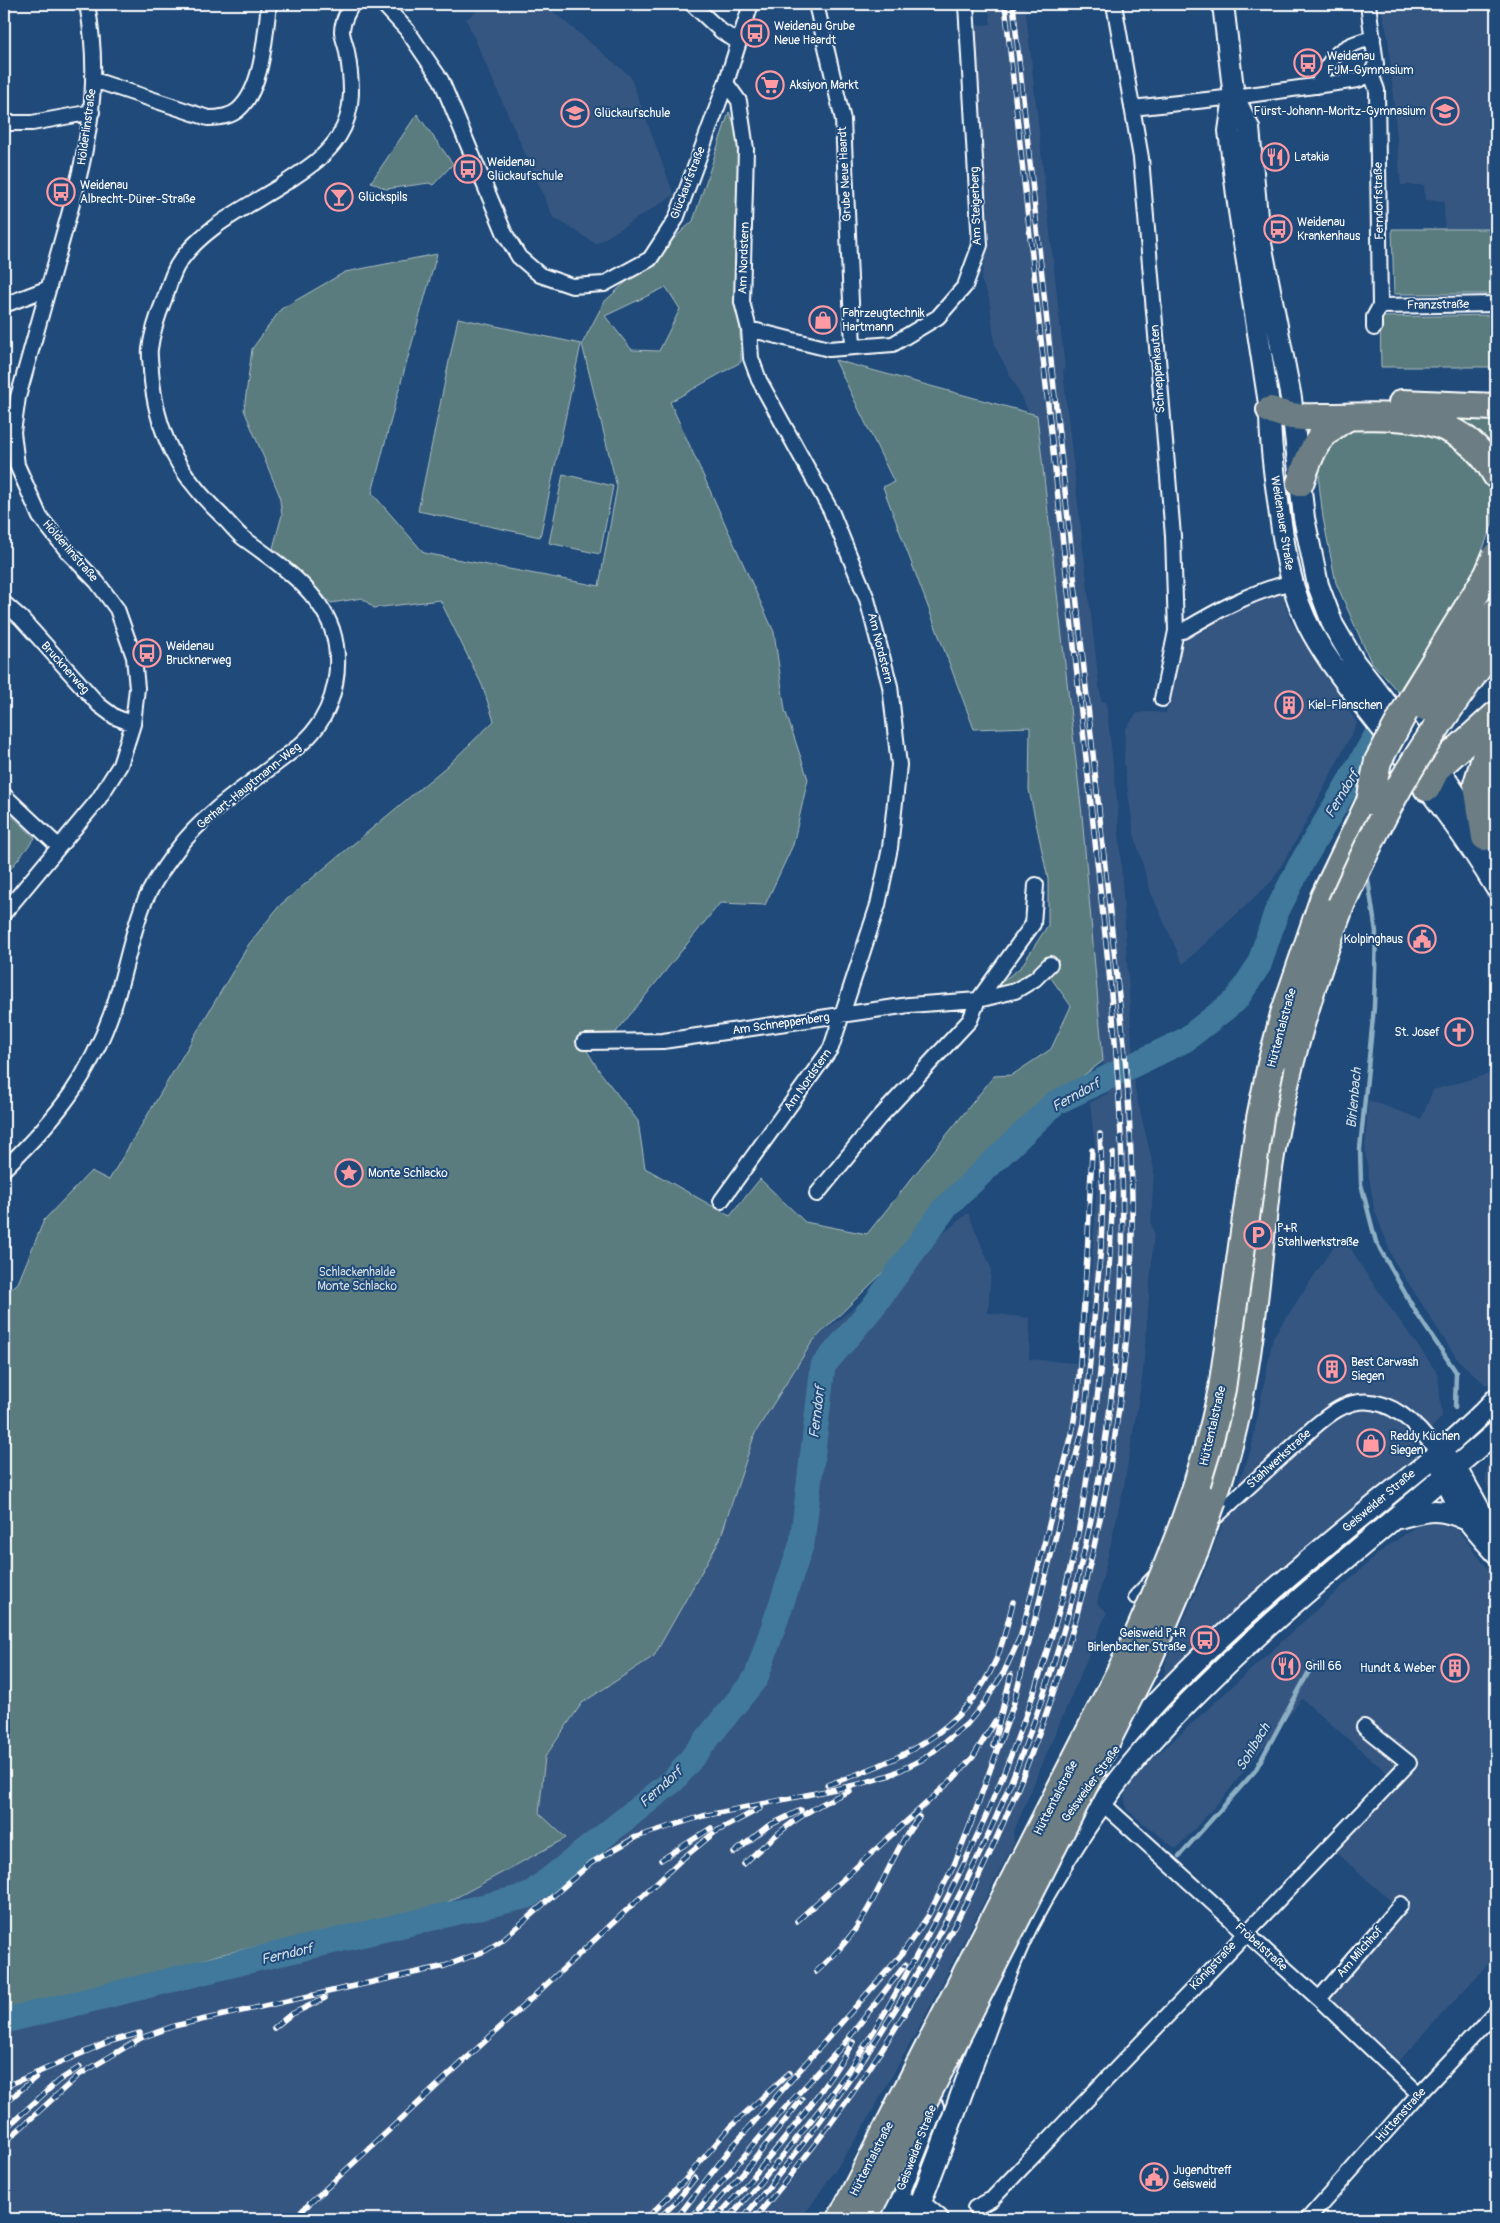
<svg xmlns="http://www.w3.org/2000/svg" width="1500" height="2223" font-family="Pangolin,sans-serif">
<rect width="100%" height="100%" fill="#1f4a7a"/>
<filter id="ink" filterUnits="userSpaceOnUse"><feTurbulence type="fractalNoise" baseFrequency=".02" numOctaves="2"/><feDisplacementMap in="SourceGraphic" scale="10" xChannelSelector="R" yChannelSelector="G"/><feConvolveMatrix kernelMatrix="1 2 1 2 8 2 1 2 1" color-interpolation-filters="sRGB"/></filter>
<g filter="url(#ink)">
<path fill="#365781" d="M487,4H544L630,76L674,195L596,244L553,217L466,19Z
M988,4H1025L1065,369L1063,370L1067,410L1101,701L1106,702L1117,799L1135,1090L1154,1169L1151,1224L1154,1232L1143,1372L1124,1486L1097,1603L1107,1612L1013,1833L1014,1843L920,2026L860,2133L810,2207L798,2219H4V2023L218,1955L437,1908L566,1839L539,1813L545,1757L582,1703L654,1656L720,1539L755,1433L812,1342L968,1213L991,1268L988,1313L1030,1318L1029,1359L1085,1364L1098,1171L1090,1103L1108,1093L1103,1061L1082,815L1038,415L1029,412L995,346L989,298L981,280L988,242L971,26L991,24Z
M1380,4H1496V238H1445L1444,201L1425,200L1424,185H1401L1388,37Z
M1282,592L1290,620L1357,723L1301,832L1272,881L1183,964L1151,893L1134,834L1124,763L1125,730L1136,714L1144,712L1166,713L1175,687L1180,644L1216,619L1252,601Z
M1496,1072V1375L1486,1385L1457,1359L1393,1259L1374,1208L1365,1152L1368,1100L1421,1119L1433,1090Z
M1342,1234L1367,1275L1438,1374L1442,1417L1411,1449L1412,1458L1283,1571L1163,1685L1166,1661L1204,1573L1251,1450L1273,1337Z
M1496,1453V1510L1486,1481L1487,1466Z
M1425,1520L1457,1529L1496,1579V1955L1399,2061L1330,1998L1391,1901L1336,1852L1399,1783L1302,1699L1225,1795L1176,1849L1127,1810L1124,1795L1143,1768L1380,1552Z"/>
<path fill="#5a7b7f" stroke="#acbdbf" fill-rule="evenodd" d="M729,112L740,137L737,239L741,362L670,402L774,632L785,710L808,779L793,845L765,905L720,903L613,1036L586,1049L600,1072L638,1121L645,1168L730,1216L760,1179L805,1222L867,1234L994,1076L1012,1075L1051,1049L1071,1006L1051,978L995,987L1021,967L1048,925V879L1029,790L1030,727L974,729L883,487L894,482L835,360L1037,415L1082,815L1103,1061L1084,1075L812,1342L755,1433L720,1539L654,1656L582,1703L545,1757L539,1813L566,1838L437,1908L218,1955L4,2023V1295L18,1283L44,1220L91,1171L109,1180L249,944L280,905L447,766L494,721L482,685L440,600L374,608L362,598L331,603L273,548L282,515L279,494L244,410L252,349L281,309L345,272L437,254L396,400L372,493L424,553L599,586L617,487L582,344L604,302L693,221ZM666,287L680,309L659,351L632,350L605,316Z
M417,114L453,164L433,185L429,183L386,189L371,182Z
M1392,229H1496V294H1394Z
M1496,315V367H1381L1380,317Z
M458,318L581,344L540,537L418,511Z
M1454,416L1496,418V456L1453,420Z
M1383,424L1443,435L1480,468L1492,496V525L1473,575L1398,692L1370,660L1336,583L1323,518L1319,483L1320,458L1342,429Z
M563,474L613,486L600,554L549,543Z
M4,808L35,838L4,877Z"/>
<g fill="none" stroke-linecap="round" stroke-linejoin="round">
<path stroke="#8dafc3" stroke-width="4.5" d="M1357,767L1358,801
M1367,873L1376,932L1374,1007L1360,1149L1361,1184L1376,1242L1417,1314L1456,1372L1455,1408
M1179,1856L1255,1771L1313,1664"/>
<path stroke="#41799b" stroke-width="25" d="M4,2021L265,1957L528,1896L674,1780L756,1678L802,1543L823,1366L872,1308L945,1208L1055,1103L1185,1040L1236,1000L1259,965L1276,913L1301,864L1393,707"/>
<g stroke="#fff" stroke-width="18">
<path id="street" d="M383,4L407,30L441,80L505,234L519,257L540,275L572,286L604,284L650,259L676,219L726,83L751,4
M692,4L721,31L738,42
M816,4L843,120L853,347
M1114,4L1141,158L1173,536L1176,631L1162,699
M1371,74L1377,90L1380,306L1374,317V328
M94,80L208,118C218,118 230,117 238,110C263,89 265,35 269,4
M1317,86C1331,55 1339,46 1373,38
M1132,108L1234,97L1358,80L1371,74L1376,64L1368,4
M4,123H32L92,112
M4,305L49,288
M1380,306L1496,304
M749,329L829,349L893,344L938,317L965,286L980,245L966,4
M4,603L21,618L99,705L115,717L133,724
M1176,631H1183C1218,610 1253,591 1293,582
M4,795L58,846
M4,913L98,800L120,765L133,724L137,688L134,657L117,609L97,582L68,552L40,517L17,465L13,432L18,397C32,347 46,297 60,247C84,162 104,93 87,4
M584,1042L663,1041L909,1005L978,1000L1015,991L1035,979L1050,964
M4,1169C58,1117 91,1076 115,1003C125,971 131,937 143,905C151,886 164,867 177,850C201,817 236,793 269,769C284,757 301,747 313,732C336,704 343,663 332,629C318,589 275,561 242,537C235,531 229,523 222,516C177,473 156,433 151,371C151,364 149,356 150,349C152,333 158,315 164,300C168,289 171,277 177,266C201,227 248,207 285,183C306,169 325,158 339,136C355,111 352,80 347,52C346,45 342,37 342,31C342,21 348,12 352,4
M817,1194L878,1119L970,1020L978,1000L1033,924L1036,885
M721,1201L831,1048L878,905L890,848L899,765L890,686L867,599L831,511L759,380L751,358L749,329L742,302L746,149L739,101L726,83
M1210,1522L1314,1427C1326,1417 1338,1407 1353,1403C1389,1394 1420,1427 1438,1453
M1136,1597L1156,1576
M1102,1803L1319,1999L1419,2094
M1319,1999L1401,1904
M975,2208L992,2199L1409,1763L1364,1727
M1308,2219L1419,2094L1496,2012"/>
</g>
<g stroke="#fff" stroke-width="24">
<path id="secondary" d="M1223,4L1234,97L1229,131L1239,211L1270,410C1270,438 1273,465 1277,493C1283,540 1289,592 1313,634C1332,668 1358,698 1382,729C1422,781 1463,832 1496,888
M1234,97L1249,128L1258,228L1291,398L1304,518L1318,585L1333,625L1355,663L1447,781L1496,855
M1445,1458L1456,1467L1496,1539
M1441,1464C1448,1500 1472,1527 1496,1553
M1399,1518C1428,1510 1439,1507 1467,1520
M1103,1765C1175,1673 1263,1597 1353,1523C1401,1483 1453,1445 1496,1399
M909,2205L920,2204L938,2219
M889,2219L933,2107
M914,2219C938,2159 960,2097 983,2036C997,1998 1010,1959 1028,1924C1062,1860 1101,1798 1149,1744C1253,1628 1379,1535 1496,1432"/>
</g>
<g stroke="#fff" stroke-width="30">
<path id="highway" d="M1402,403L1496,407
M1270,410C1277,412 1284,415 1292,416C1304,418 1318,417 1330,417C1395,416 1460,409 1496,475
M1300,483C1313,448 1315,435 1348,417
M1427,788L1437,768L1496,715
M1485,837L1477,784L1489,745
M1271,1064L1284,1014L1324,897L1370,801
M1213,1500C1224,1464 1235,1428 1241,1390C1255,1317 1259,1242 1269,1168C1282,1078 1309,990 1341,905"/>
</g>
<use href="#street" stroke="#1f4a7a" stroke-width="14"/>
<use href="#secondary" stroke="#1f4a7a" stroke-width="20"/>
<use href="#highway" stroke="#6c7e84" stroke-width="26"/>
<g stroke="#fff" stroke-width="5.5">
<path id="rail" d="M993,1746L1011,1675
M827,1785C899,1760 962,1735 996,1660C1004,1641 1008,1621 1013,1602
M970,1826L1013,1706L1084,1424L1101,1247L1103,1195L1100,1134
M734,1853L768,1826L801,1810
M661,1860L711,1828
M744,1864C776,1833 808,1807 850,1791
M797,1921L954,1778L973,1757L995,1721
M816,1972C835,1955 852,1937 865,1914C884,1883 896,1846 919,1817
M274,2028L290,2015L325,1998
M4,2087L108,2042L140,2033
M4,2104L36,2077
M4,2130L58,2081L80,2067
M4,2143L79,2075L141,2038L174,2026L445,1966L485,1951L501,1941L591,1863L636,1837L703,1816L860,1784L890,1775L925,1758L967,1724L985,1702L1004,1672L1021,1635L1072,1434L1078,1393L1087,1257L1092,1150
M293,2219L682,1859L715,1832L761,1808
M646,2219L684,2181L730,2127L789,2073
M658,2219L677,2201L695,2178
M676,2219L732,2147L901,1955L928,1916L954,1865L972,1820
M690,2219L784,2109L844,2044L905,1965
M702,2219L754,2160L802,2099
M715,2219C766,2164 814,2106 853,2042
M728,2219C768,2174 807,2128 842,2079C872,2038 896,1993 920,1949C989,1825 1041,1691 1074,1553C1083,1513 1088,1472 1093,1432C1105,1339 1113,1247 1113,1153
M742,2219C969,1954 1102,1638 1121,1288C1126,1182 1119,1077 1109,972L1005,4
M754,2219C978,1961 1110,1633 1130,1292C1135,1209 1131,1126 1124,1044L1013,4"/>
</g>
<use href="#rail" stroke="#1f4a7a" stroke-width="4" stroke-dasharray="11" stroke-linecap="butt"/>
<g stroke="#fff" stroke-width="30" stroke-linecap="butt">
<path id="highway-bridge" d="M1425,707L1496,611
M1370,801L1378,761L1412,698L1488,574L1496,555
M1341,905C1361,860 1382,815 1408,772C1435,727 1466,685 1496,643
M841,2219L1131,1650C1170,1563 1203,1482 1222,1389L1260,1118L1271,1064
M864,2219L1149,1658L1196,1548L1213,1500"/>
</g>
<use href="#highway-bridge" stroke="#6c7e84" stroke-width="26"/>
</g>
</g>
<defs>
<g id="bus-ring" transform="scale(1.4375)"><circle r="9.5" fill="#1f4a7a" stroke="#ff9aa2" stroke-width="1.5"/><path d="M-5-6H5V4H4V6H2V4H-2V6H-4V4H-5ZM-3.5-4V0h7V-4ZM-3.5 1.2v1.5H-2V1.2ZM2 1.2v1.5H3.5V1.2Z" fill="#ff9aa2"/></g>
<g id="supermarket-ring" transform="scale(1.4375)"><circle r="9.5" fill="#1f4a7a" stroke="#ff9aa2" stroke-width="1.5"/><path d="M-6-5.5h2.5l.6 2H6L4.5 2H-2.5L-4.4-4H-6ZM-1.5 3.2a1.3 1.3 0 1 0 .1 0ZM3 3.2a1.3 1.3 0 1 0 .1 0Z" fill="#ff9aa2"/></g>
<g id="school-ring" transform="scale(1.4375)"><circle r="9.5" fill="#1f4a7a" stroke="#ff9aa2" stroke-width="1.5"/><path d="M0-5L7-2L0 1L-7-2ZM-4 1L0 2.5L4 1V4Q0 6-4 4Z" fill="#ff9aa2"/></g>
<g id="restaurant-ring" transform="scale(1.4375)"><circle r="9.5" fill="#1f4a7a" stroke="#ff9aa2" stroke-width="1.5"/><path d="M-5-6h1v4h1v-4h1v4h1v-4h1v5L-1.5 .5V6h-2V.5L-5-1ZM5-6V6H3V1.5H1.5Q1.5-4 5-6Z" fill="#ff9aa2"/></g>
<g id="bar-ring" transform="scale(1.4375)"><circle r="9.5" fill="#1f4a7a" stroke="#ff9aa2" stroke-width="1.5"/><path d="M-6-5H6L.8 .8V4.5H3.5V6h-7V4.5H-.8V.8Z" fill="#ff9aa2"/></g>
<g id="shop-ring" transform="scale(1.4375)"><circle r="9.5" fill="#1f4a7a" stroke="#ff9aa2" stroke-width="1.5"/><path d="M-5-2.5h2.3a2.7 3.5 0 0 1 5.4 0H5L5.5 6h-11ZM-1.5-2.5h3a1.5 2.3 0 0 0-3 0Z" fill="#ff9aa2"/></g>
<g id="building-ring" transform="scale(1.4375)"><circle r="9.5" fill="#1f4a7a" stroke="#ff9aa2" stroke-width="1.5"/><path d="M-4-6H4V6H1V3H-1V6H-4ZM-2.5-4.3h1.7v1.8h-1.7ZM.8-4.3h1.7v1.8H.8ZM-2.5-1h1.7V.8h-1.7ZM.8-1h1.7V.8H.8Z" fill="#ff9aa2"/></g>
<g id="civic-ring" transform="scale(1.4375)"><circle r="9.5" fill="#1f4a7a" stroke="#ff9aa2" stroke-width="1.5"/><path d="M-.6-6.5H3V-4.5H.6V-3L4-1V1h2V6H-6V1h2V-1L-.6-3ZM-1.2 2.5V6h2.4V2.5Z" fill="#ff9aa2"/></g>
<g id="church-ring" transform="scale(1.4375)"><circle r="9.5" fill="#1f4a7a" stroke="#ff9aa2" stroke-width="1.5"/><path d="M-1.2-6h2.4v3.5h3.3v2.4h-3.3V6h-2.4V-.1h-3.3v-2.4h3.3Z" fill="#ff9aa2"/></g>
<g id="sight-ring" transform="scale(1.4375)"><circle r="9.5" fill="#1f4a7a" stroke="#ff9aa2" stroke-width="1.5"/><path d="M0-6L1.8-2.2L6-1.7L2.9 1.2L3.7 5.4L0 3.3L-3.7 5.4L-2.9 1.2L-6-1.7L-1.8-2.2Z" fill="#ff9aa2"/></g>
<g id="parking-ring" transform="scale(1.4375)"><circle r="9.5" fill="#1f4a7a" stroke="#ff9aa2" stroke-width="1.5"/><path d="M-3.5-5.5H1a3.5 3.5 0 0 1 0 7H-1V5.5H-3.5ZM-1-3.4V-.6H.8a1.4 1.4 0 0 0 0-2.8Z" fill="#ff9aa2"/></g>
</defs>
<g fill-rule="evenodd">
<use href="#bus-ring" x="755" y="33"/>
<use href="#bus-ring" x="1308" y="63"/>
<use href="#supermarket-ring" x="770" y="85"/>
<use href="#school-ring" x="1445" y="111"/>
<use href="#school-ring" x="575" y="113"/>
<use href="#restaurant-ring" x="1275" y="157"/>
<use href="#bus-ring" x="468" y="169"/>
<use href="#bus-ring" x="61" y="192"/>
<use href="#bar-ring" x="339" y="197"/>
<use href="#bus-ring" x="1278" y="229"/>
<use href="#shop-ring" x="823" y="320"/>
<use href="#bus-ring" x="147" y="653"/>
<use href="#building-ring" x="1289" y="705"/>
<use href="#civic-ring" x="1422" y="939"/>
<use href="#church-ring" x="1459" y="1032"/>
<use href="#sight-ring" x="349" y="1173"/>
<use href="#parking-ring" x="1258" y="1235"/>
<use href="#building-ring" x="1332" y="1369"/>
<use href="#shop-ring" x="1371" y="1443"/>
<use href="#bus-ring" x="1205" y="1640"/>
<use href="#restaurant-ring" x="1286" y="1666"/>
<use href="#building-ring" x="1455" y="1668"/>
<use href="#civic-ring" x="1154" y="2177"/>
</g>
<g text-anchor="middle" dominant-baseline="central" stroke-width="4" stroke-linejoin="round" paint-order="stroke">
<g font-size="12" fill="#fff" stroke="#1f4a7a" text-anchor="start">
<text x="774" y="26">Weidenau Grube<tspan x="774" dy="14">Neue Haardt</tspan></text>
<text x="1327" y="56">Weidenau<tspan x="1327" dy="14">FJM-Gymnasium</tspan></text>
<text x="789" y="85">Aksiyon Markt</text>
<text x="1426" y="111" text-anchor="end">Fürst-Johann-Moritz-Gymnasium</text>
<text x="594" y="113">Glückaufschule</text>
<text x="1294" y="157">Latakia</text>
<text x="487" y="162">Weidenau<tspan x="487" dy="14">Glückaufschule</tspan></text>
<text x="80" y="185">Weidenau<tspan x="80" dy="14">Albrecht-Dürer-Straße</tspan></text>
<text x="358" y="197">Glückspils</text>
<text x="1297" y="222">Weidenau<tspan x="1297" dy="14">Krankenhaus</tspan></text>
<text x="842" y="313">Fahrzeugtechnik<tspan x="842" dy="14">Hartmann</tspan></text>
<text x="166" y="646">Weidenau<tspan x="166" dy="14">Brucknerweg</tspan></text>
<text x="1308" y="705">Kiel-Flanschen</text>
<text x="1403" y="939" text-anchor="end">Kolpinghaus</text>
<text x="1440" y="1032" text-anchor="end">St. Josef</text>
<text x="368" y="1173">Monte Schlacko</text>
<text x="1277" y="1228">P+R<tspan x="1277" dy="14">Stahlwerkstraße</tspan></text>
<text x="1351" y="1362">Best Carwash<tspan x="1351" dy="14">Siegen</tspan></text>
<text x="1390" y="1436">Reddy Küchen<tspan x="1390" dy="14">Siegen</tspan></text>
<text x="1186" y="1633" text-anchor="end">Geisweid P+R<tspan x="1186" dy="14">Birlenbacher Straße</tspan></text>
<text x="1305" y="1666">Grill 66</text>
<text x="1436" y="1668" text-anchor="end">Hundt &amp; Weber</text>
<text x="1173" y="2170">Jugendtreff<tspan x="1173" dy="14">Geisweid</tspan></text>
</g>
<g font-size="12" fill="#fff" stroke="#1f4a7a">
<text transform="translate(87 127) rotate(-82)">Hölderlinstraße</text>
<text transform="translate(845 174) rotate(-93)">Grube Neue Haardt</text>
<text transform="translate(688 183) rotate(-69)">Glückaufstraße</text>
<text transform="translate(1379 201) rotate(-91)">Ferndorfstraße</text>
<text transform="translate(976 206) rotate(-92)">Am Steigerberg</text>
<text transform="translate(744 258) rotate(-88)">Am Nordstern</text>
<text transform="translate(1438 305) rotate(-1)">Franzstraße</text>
<text transform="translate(1158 369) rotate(-94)">Schneppenkauten</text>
<text transform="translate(1282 523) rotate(81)">Weidenauer Straße</text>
<text transform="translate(70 551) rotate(49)">Hölderlinstraße</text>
<text transform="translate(880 648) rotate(76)">Am Nordstern</text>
<text transform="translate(65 668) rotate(48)">Brucknerweg</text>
<text transform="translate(249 786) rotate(-39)">Gerhart-Hauptmann-Weg</text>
<text transform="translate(781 1024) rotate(-8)">Am Schneppenberg</text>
<text transform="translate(1282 1028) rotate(-75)">Hüttentalstraße</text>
<text transform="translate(808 1080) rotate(-55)">Am Nordstern</text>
<text transform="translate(1213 1426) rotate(-77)">Hüttentalstraße</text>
<text transform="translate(1279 1459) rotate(-42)">Stahlwerkstraße</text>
<text transform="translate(1379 1501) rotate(-40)">Geisweider Straße</text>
<text transform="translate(1091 1784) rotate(-54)">Geisweider Straße</text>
<text transform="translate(1056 1798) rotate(-63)">Hüttentalstraße</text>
<text transform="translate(1261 1947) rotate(42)">Fröbelstraße</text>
<text transform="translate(1360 1952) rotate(-49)">Am Milchhof</text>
<text transform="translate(1213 1966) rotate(-47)">Königstraße</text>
<text transform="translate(1401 2115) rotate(-48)">Hüttenstraße</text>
<text transform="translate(917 2148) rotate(-69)">Geisweider Straße</text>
<text transform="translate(872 2159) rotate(-63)">Hüttentalstraße</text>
</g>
<g font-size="12" fill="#d6dedf" stroke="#1f4a7a">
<text x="357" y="1272">Schlackenhalde<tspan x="357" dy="14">Monte Schlacko</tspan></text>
</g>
<g font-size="14" font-style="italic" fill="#d0dee6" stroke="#1f4a7a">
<text transform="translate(1342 794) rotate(-59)">Ferndorf</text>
<text transform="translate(1076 1095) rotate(-29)">Ferndorf</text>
<text transform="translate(1354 1098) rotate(-85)">Birlenbach</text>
<text transform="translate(817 1412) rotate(-83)">Ferndorf</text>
<text transform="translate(1253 1747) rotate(-59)">Sohlbach</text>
<text transform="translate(661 1787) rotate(-42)">Ferndorf</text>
<text transform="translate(287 1954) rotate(-13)">Ferndorf</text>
</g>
</g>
<rect width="1500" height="2223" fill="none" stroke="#1f4a7a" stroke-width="20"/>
<rect x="10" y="10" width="1480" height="2203" fill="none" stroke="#fff" stroke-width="2" filter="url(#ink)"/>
</svg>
